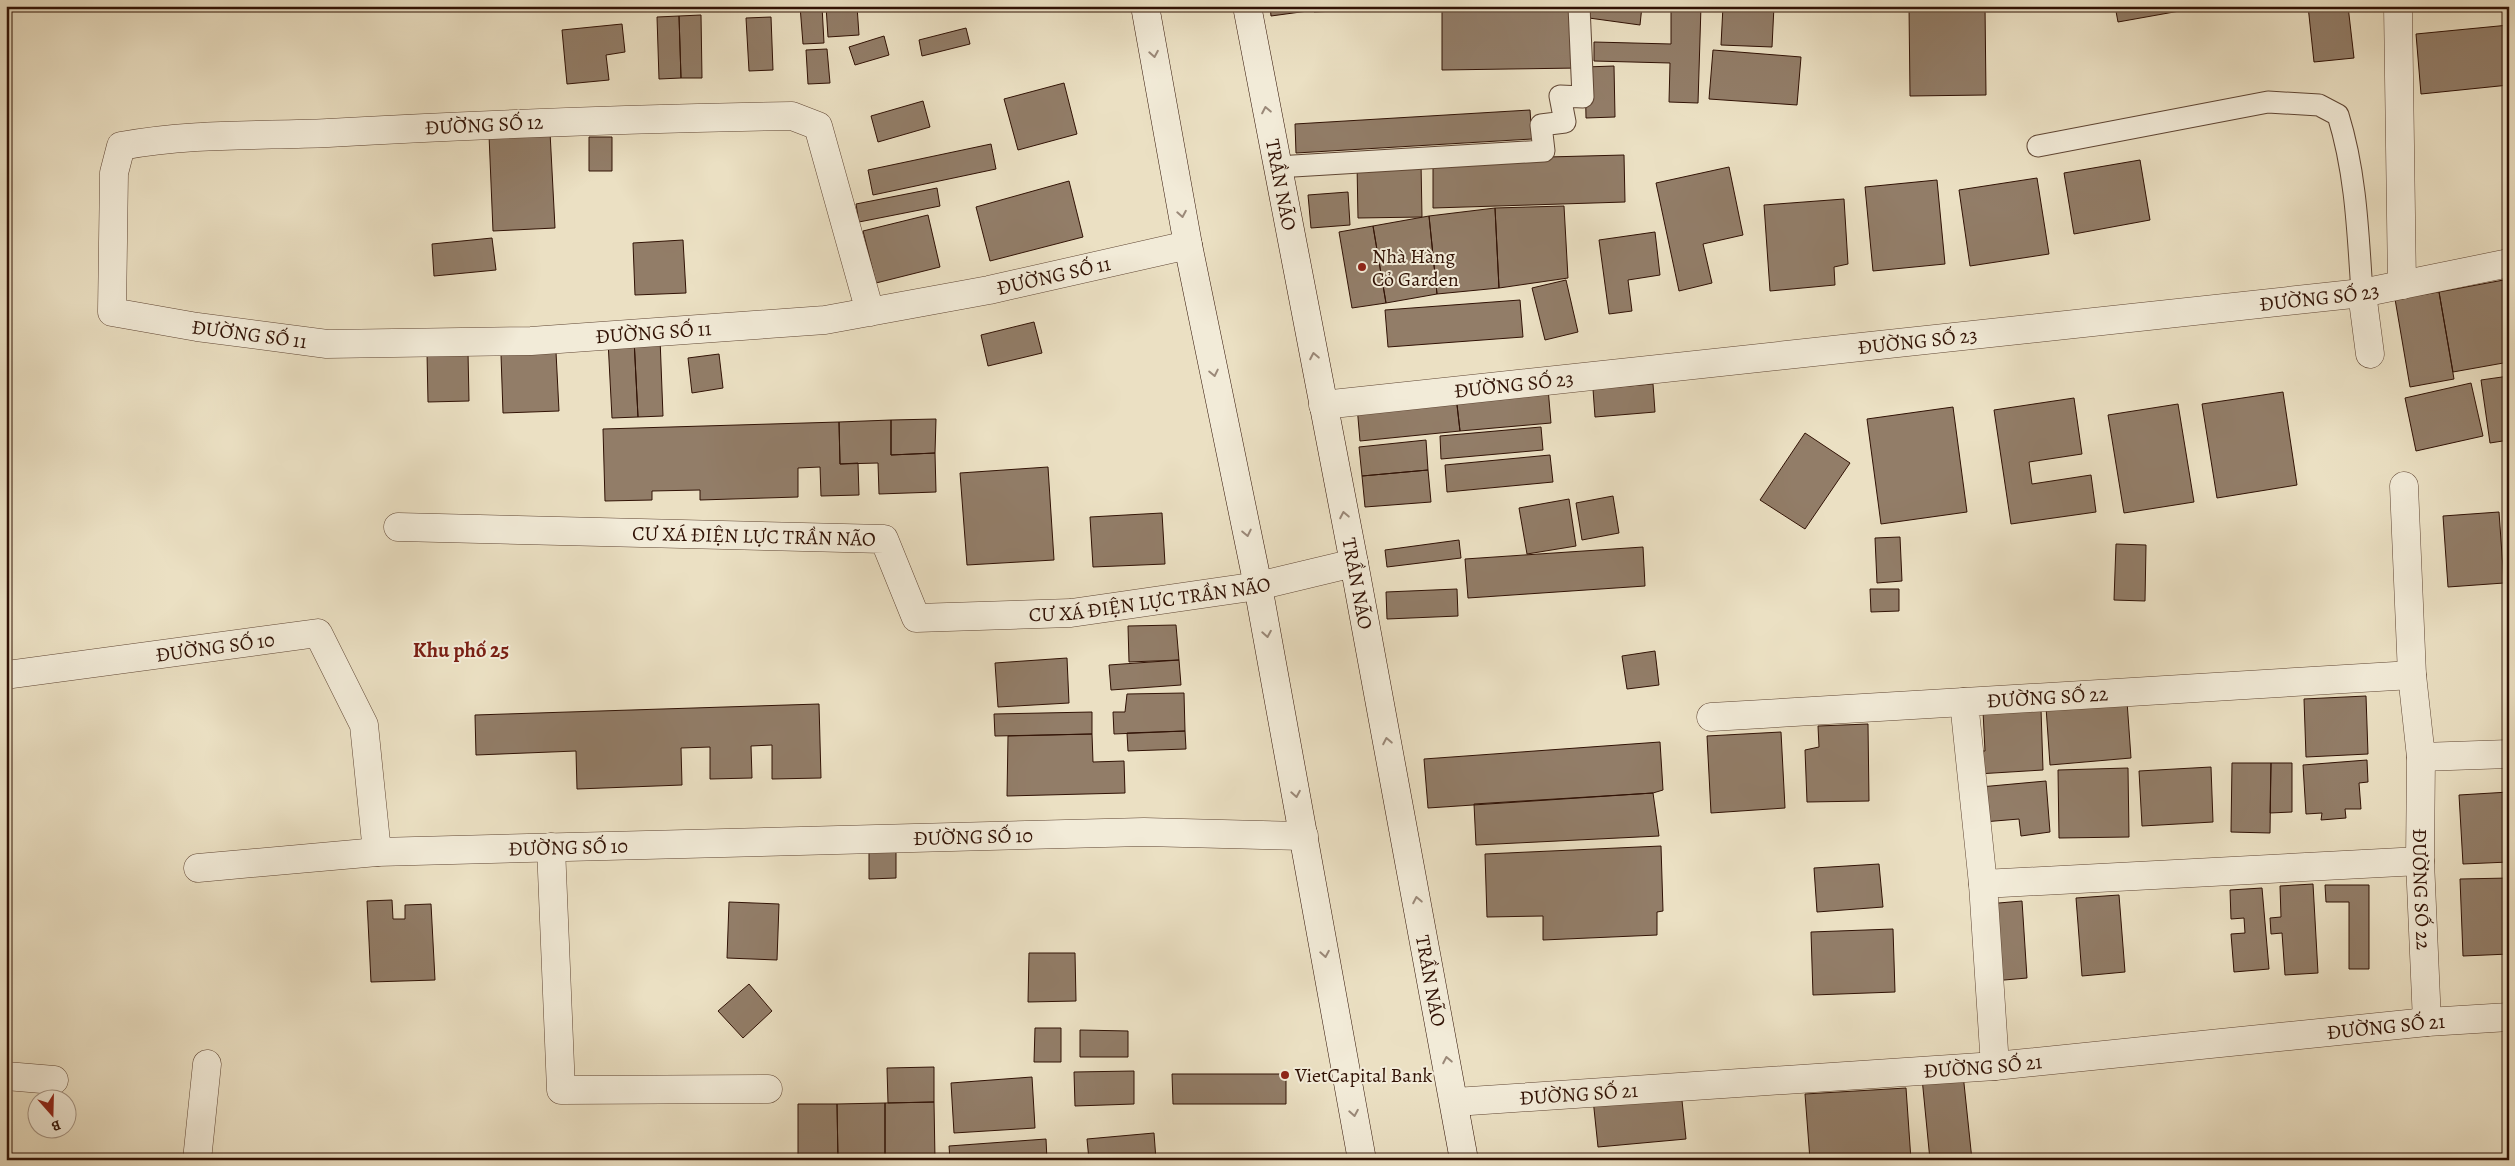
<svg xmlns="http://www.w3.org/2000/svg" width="2515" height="1166" font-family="Alegreya,serif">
<rect width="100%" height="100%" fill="#ebe0c3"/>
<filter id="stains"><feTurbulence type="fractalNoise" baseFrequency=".004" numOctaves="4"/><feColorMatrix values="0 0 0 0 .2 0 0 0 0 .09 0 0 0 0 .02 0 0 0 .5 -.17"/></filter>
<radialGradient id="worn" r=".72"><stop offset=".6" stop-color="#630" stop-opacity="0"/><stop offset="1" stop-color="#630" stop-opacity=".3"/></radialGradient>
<path fill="#927d68" stroke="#311205" d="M800,6H822L824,43L803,44Z
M826,6H857L859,35L828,37Z
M900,6H946L900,11Z
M1270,6H1308V11L1271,16Z
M1314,6H1357L1358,10L1314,12Z
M1442,6H1578L1579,68L1442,70Z
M1591,6H1642L1640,25L1589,18Z
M1671,6H1701L1698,103L1669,102L1670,63L1594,61V42L1671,44Z
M1723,6H1774L1772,47L1721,45Z
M1909,6H1985L1986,95L1910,96Z
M2115,6H2201L2202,7L2118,22Z
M2308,6H2348L2354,58L2314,62Z
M701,15L702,78H681L679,16Z
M679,16L681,78L659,79L657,17Z
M771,17L773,70L749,71L746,18Z
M622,24L625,52L606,55L609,80L567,84L562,30Z
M2509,25V85L2421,94L2416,34Z
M966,28L970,44L922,56L919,40Z
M884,36L889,55L855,65L849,47Z
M827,49L830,83L808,84L806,50Z
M1713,50L1801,57L1797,105L1709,99Z
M1614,66L1615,117L1586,118L1585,67Z
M1064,83L1077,134L1018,150L1004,99Z
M923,101L930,127L878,142L871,116Z
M1530,110L1532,139L1296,153L1295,124Z
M550,132L555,228L493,231L489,135Z
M589,137H612V171H589Z
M991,144L996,169L873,195L868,170Z
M1624,155L1625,202L1433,208V160Z
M2140,160L2150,220L2074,234L2064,173Z
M1421,163L1422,217L1358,218L1357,164Z
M1729,167L1743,235L1703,244L1712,283L1679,291L1656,183Z
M2037,178L2049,254L1970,266L1959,190Z
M1937,180L1945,264L1873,271L1865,187Z
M1069,181L1083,237L990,261L976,207Z
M937,188L940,206L859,222L856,204Z
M1348,192L1350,225L1311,228L1308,195Z
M1844,199L1848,264L1834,267L1835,285L1770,291L1764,205Z
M1564,206L1568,278L1499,288L1495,208Z
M1495,208L1499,288L1437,294L1429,216Z
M928,215L940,267L876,283L863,231Z
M1429,216L1437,294L1386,303L1373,226Z
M1373,226L1386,303L1352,308L1339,232Z
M1655,232L1660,275L1628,280L1632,311L1609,314L1599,240Z
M492,238L496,270L434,276L432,244Z
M683,240L686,293L635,295L633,243Z
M2509,279V362L2453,372L2439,292Z
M1566,280L1578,332L1545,340L1532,288Z
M2439,292L2454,379L2410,387L2395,299Z
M1520,300L1523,337L1388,347L1385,310Z
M1034,322L1042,353L988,366L981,335Z
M660,338L663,416L638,417L634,339Z
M634,339L638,417L612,418L608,341Z
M468,352L469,401L428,402L427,353Z
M556,352L559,411L503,413L501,355Z
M719,354L723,388L692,393L688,358Z
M2509,376V440L2490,443L2481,380Z
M2471,383L2483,436L2416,451L2405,398Z
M1653,384L1655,412L1595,417L1593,389Z
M1548,388L1551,423L1460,431L1456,396Z
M2283,392L2297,485L2217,498L2202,404Z
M1456,396L1460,431L1360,441L1357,406Z
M2074,398L2082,454L2029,462L2032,484L2091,475L2096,512L2011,524L1994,410Z
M2178,404L2194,502L2124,513L2108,415Z
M1953,407L1967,512L1881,524L1867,419Z
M936,419L935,453L891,455V420Z
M891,420V455L935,453L936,492L879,494L878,463L840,464L839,422Z
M839,422L840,464L858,463L859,495L821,496L820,467L798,468V497L700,500V490L652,491V500L605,501L603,429Z
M1541,427L1543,450L1441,459L1440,436Z
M1805,433L1850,463L1805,529L1760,500Z
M1426,440L1428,470L1362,476L1359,447Z
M1550,455L1553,482L1447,492L1445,465Z
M1048,467L1054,560L967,565L960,473Z
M1428,470L1431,502L1365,507L1362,476Z
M1613,496L1619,533L1582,540L1576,503Z
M1569,499L1576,546L1527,554L1519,508Z
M2499,512L2504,583L2448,587L2443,516Z
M1162,513L1165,564L1093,567L1090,517Z
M1900,537L1902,581L1877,583L1875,538Z
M1459,540L1461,558L1387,567L1385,550Z
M2116,544L2146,545L2145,601L2114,600Z
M1643,547L1645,586L1468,598L1465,559Z
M1457,589L1458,616L1387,619L1386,592Z
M1870,589H1899V611L1871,612Z
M1176,625L1179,660L1129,662L1128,626Z
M1655,651L1659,685L1627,689L1622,656Z
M1067,658L1069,703L998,707L995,663Z
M1179,660L1181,685L1111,690L1109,665Z
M1184,693L1185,731L1114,734L1113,712H1125L1127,694Z
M2366,696L2368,754L2306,757L2304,699Z
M2127,701L2131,758L2050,765L2046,707Z
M819,704L821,778L772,779V745L751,746L752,778L710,779V747L681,748L682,785L577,789L576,751L476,755L475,715Z
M2041,709L2043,770L1977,774L1976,751H1985L1983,711Z
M1092,712V734L995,736L994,714Z
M1868,724L1869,801L1807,802L1805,750L1819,747L1818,726Z
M1185,731L1186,749L1128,751L1127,733Z
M1781,732L1785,808L1711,813L1707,736Z
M1092,734L1093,762L1124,761L1125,793L1007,796L1008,736Z
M1660,742L1663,790L1653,793L1428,808L1424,759Z
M2367,760L2368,782L2359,783L2361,809H2345L2346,818L2321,820L2322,813L2306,814L2303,765Z
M2232,763H2271L2270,833L2231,832Z
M2271,763H2292V812L2270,813Z
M2211,767L2213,822L2142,826L2139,771Z
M2128,768L2129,837L2059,838L2058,770Z
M2046,781L2050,832L2021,836L2019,819L1983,822L1980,787Z
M2509,792V862L2463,864L2459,795Z
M1653,793L1659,836L1476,845L1474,804Z
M869,844H896V878L869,879Z
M1661,846L1663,911L1657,912V935L1543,940V916L1487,917L1485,854Z
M1879,864L1883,907L1817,912L1814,868Z
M2509,878V954L2463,956L2460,879Z
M2313,884L2318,973L2285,975L2282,933L2271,934L2270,918L2281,917L2280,886Z
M2325,885H2369V969H2349V902H2326Z
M2262,888L2269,969L2234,972L2231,934L2245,933L2244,918L2231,919L2230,890Z
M2119,895L2125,972L2082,976L2076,898Z
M392,900L393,919H405V905L431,904L435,980L371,982L367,901Z
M2022,901L2027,978L1993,981L1987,904Z
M729,902L779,904L777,960L727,958Z
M1893,929L1895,992L1813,995L1811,932Z
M1029,953H1075L1076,1001L1028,1002Z
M749,984L772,1011L743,1038L718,1011Z
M1035,1028H1061V1062H1034Z
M1080,1030L1128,1031V1057H1080Z
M934,1067V1102L888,1103L887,1068Z
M1134,1071V1104L1075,1106L1074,1072Z
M1172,1074H1286V1104H1173Z
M1963,1074L1972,1160H1930L1922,1078Z
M1032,1077L1035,1128L954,1133L951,1083Z
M1906,1088L1911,1160H1810L1805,1094Z
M1681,1091L1686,1139L1598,1147L1593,1099Z
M934,1102L935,1160H885V1103Z
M885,1103V1160H838L837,1104Z
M798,1104H837L838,1160H798Z
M1154,1133L1156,1160H1089L1087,1139Z
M1046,1139L1047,1160H950L949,1146Z"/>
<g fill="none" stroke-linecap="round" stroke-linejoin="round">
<g stroke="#604634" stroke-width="23">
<path id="service" d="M2038,146L2268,102L2319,105L2338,115C2356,173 2358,233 2362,293
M1277,167L1544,151L1541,125L1565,122L1560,96L1583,97L1579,6"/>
</g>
<g stroke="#604634" stroke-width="29">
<g id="minor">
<path d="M2398,6L2402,285"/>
<path d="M2362,293L2370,354"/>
<path id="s1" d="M870,312L818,126L792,116C637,119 483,124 328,133C259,136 190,133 121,146L114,173L112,312L197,327L327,344L531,341L825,320L989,290L1188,245"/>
<path id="s2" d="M1323,405L2362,293L2509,263"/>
<path id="s3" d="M2404,486L2412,675L2421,757L2420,861L2427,1022"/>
<path id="s4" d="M398,527L884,539L916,618L1071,613L1258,586L1354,563"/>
<path id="s5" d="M6,675L318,633L364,725L377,852"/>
<path d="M1711,717L1964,702"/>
<path d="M2421,757L2509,754"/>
<path d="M551,847L561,1090L768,1089"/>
<path id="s6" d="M198,868L377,852L1144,832L1304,836"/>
<path d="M1983,884L2420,861"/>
<path id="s7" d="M1995,1066L1983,884L1964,702L2412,675"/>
<path d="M6,1076L54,1080"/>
<path id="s8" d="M1455,1102L1995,1066L2427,1022L2509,1017"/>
<path d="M197,1160L207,1064"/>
</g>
</g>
<g stroke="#311205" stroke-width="29">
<g id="secondary">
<path d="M1145,6L1188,245L1258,586L1362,1160"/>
<path id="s9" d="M1247,6L1354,563L1464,1160"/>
</g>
</g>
<use href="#service" stroke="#f2ebd8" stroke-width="21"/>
<use href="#minor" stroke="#f2ebd8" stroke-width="28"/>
<use href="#secondary" stroke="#f2ebd8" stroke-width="28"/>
</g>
<defs><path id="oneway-chevron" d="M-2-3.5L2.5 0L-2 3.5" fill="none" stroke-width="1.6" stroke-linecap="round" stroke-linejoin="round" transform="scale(1.25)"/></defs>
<g stroke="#9b8979">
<use href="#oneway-chevron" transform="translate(1154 54) rotate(80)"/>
<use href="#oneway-chevron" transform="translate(1266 110) rotate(-101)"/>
<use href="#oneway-chevron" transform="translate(1182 214) rotate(80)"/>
<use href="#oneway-chevron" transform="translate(1314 356) rotate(-101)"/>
<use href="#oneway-chevron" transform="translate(1214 373) rotate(78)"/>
<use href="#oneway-chevron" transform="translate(1344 515) rotate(-101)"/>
<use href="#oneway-chevron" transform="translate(1247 533) rotate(78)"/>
<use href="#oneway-chevron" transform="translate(1267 634) rotate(80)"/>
<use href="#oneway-chevron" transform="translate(1387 741) rotate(-101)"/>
<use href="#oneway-chevron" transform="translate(1296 794) rotate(80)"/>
<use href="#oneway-chevron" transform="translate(1417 900) rotate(-101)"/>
<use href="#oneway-chevron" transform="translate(1325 954) rotate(80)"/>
<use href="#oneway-chevron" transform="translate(1447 1060) rotate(-101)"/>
<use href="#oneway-chevron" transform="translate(1354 1113) rotate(80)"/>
</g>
<g fill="#8f2418" stroke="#f2ebd8" stroke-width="2">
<circle cx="1362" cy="267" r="5"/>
<circle cx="1285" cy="1075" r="5"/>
</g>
<g text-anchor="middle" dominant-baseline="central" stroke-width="4" stroke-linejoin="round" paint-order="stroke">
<g font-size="20" fill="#311205" stroke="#f2ebd8">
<text transform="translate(484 125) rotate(-3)">ĐƯỜNG SỐ 12</text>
<text stroke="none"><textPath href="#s9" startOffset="182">TRẦN NÃO</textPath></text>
<text stroke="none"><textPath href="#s1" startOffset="2009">ĐƯỜNG SỐ 11</textPath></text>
<text stroke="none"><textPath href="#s2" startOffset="1002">ĐƯỜNG SỐ 23</textPath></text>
<text stroke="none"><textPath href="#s1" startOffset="1604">ĐƯỜNG SỐ 11</textPath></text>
<text stroke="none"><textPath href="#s1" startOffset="1199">ĐƯỜNG SỐ 11</textPath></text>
<text stroke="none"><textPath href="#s2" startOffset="598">ĐƯỜNG SỐ 23</textPath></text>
<text stroke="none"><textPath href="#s2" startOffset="192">ĐƯỜNG SỐ 23</textPath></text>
<text stroke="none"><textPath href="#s4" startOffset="356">CƯ XÁ ĐIỆN LỰC TRẦN NÃO</textPath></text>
<text stroke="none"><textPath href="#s9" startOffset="588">TRẦN NÃO</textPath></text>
<text stroke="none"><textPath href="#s4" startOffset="806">CƯ XÁ ĐIỆN LỰC TRẦN NÃO</textPath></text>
<text stroke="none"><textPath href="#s5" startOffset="211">ĐƯỜNG SỐ 10</textPath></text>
<text stroke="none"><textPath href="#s7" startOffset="449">ĐƯỜNG SỐ 22</textPath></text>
<text stroke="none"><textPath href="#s6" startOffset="776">ĐƯỜNG SỐ 10</textPath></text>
<text stroke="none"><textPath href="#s6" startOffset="371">ĐƯỜNG SỐ 10</textPath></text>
<text stroke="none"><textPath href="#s3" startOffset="404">ĐƯỜNG SỐ 22</textPath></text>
<text stroke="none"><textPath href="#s9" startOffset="992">TRẦN NÃO</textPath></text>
<text stroke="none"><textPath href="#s8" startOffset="934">ĐƯỜNG SỐ 21</textPath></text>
<text stroke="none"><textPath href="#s8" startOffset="529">ĐƯỜNG SỐ 21</textPath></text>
<text stroke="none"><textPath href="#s8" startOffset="124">ĐƯỜNG SỐ 21</textPath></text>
</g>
<g font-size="20" fill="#311205" stroke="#f2ebd8" text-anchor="start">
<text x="1372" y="256">Nhà Hàng<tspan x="1372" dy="23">Cỏ Garden</tspan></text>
<text x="1295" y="1075">VietCapital Bank</text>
</g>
<g font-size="21" font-weight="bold" fill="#7a1f14" stroke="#f2ebd8">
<text x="461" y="650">Khu phố 25</text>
</g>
</g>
<rect width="2515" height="1166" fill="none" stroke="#ebe0c3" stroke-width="25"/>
<rect x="8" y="8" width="2500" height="1151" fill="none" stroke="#311205" stroke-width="2.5"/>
<rect x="12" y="12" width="2490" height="1141" fill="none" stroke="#311205"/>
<g transform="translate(52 1114) rotate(160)"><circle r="24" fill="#f2ebd8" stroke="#a59484"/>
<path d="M0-4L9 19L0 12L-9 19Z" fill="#8f2418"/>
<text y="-8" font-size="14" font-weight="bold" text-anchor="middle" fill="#311205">B</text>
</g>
<rect width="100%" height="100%" filter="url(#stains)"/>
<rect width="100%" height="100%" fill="url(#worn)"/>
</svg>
